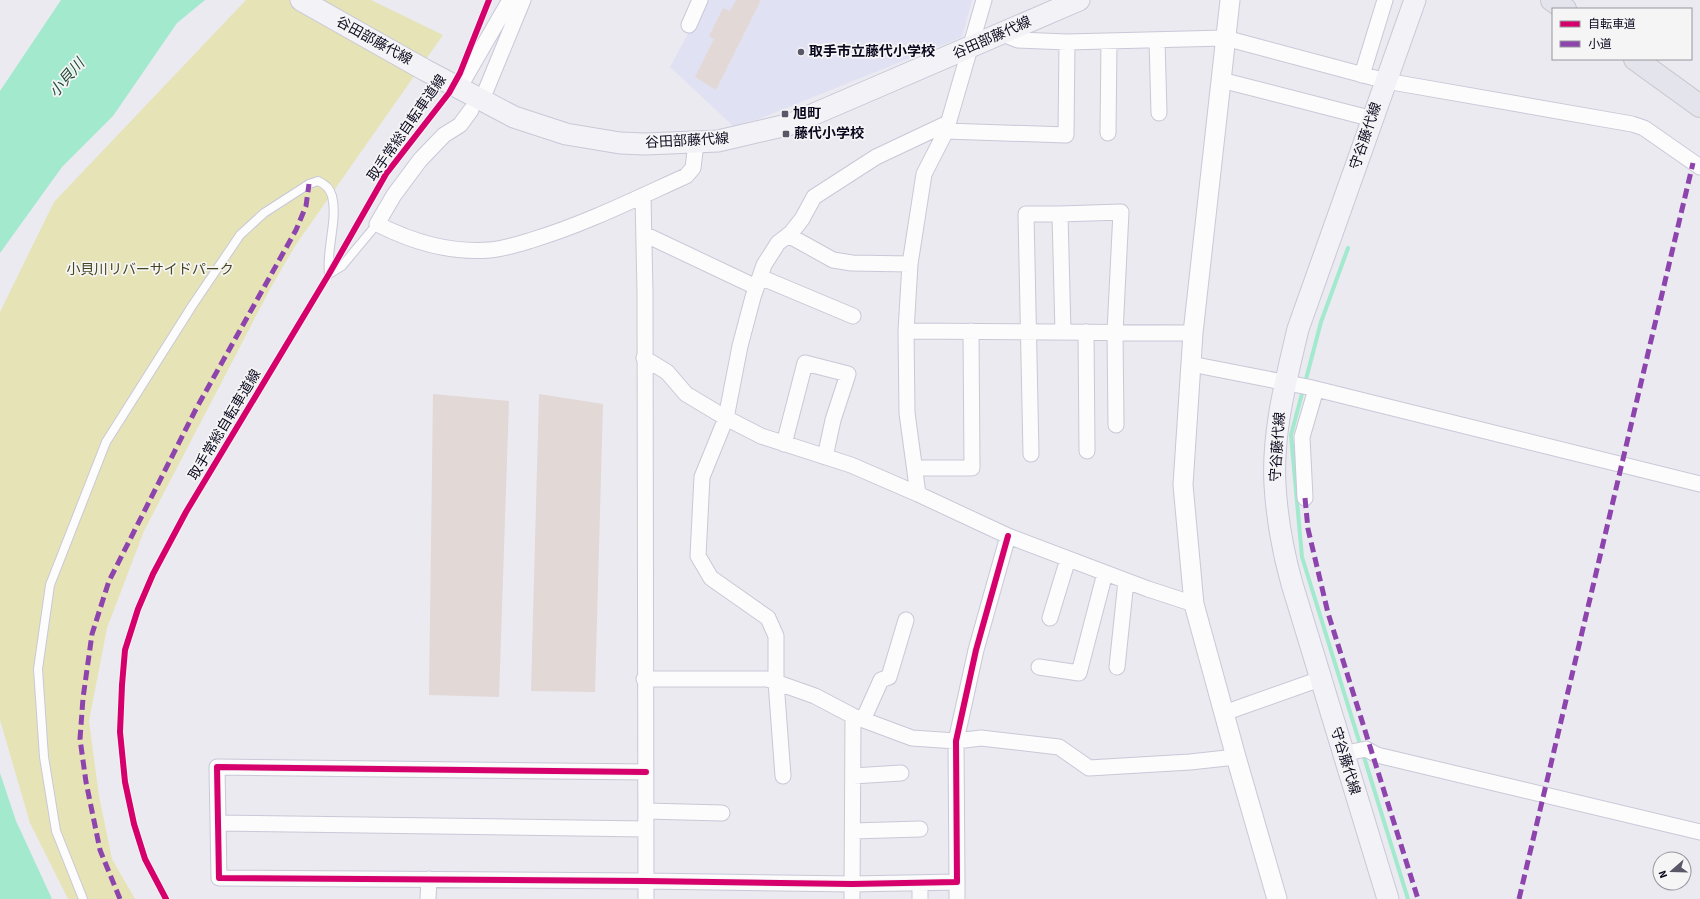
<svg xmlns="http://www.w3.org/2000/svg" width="1700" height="899" font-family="'Source Sans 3','Noto Sans JP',sans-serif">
<rect width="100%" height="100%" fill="#eaeaf0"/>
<path fill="#e1e1f4" d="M706,0H972L962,37L759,119L733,126L670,67Z"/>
<path fill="#e6e3b7" d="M246,0H371L443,35L295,246L270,289L144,531L107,628L89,721L99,796L112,859L135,899H68L30,823L0,720V312L54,202Z"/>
<path fill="#a2e9ce" d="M61,0H205L177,23L113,116L62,167L0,253V91Z
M0,773L16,821L52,899H0Z"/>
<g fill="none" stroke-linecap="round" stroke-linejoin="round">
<path stroke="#a2e9ce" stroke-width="4" d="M1305,383L1321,322L1348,248
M1303,390L1291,435L1302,557L1408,899"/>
</g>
<path fill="#e2d8d5" d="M736,0H761L716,90L695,77L714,39L709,36L723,8L730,11Z
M433,394L509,401L499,697L429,695Z
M539,394L603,404L595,692L531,691Z"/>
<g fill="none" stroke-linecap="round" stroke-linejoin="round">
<g stroke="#c9c8d7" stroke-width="10">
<path id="service" d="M83,899L56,831L44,757L38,669L50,585L106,442L192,306L240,235L264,213L309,184L318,181C325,184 330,188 332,196C338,220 326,249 329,274L342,266L377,224"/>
</g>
<g stroke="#c9c8d7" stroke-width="17">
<path id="minor" d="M689,25L700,0
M1003,34L1018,40L1067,42L1225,38L1386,81L1632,124L1644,128L1700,167
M1157,40L1159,113
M1362,75L1385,0
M1221,80L1373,119
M459,88L510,0
M486,90L523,0
M471,110L460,125L444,135L420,160L394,195L377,224C413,242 449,253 490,250C504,249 519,244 532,240C585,224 635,199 686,176L693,168L696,143
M946,131L1066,135L1067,42
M1108,133L1109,41
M643,196L645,292L646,899
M1060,214L1121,212L1115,332L1116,425
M644,234L756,287
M788,235L833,260L852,263L910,264
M760,277L853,316
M906,331L1193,333
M1086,332L1087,451
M644,358L667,372L686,394L726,418L761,436L851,465L918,494L1008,536L1148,589L1194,604
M1191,364L1308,387L1700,484
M784,444L805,363L848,374L833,420L825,457
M1031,454L1026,214H1060L1063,332
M915,468H972L971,331
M918,494L907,413L906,331L910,264L924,174L946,131L984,0
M1305,498L1302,437L1316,389
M1050,618L1068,559
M1039,667L1079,673L1105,573
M1117,667L1126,581
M644,679H767L815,696L853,716L912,738L956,741L981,738L1059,747L1089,768L1190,762L1236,757
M1224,713L1320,679
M863,720L881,680L889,677L906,620
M1342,754L1366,749L1377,755L1700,832
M646,772L217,767L219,878L645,881L852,884L957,882L956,741L976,650L1008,536
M783,776L776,682V636L768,618L711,578L698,556L702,477L726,418L740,346L753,297L764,265L778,243L791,233L802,219L814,197L876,157L948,123
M853,776L901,773
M646,811L722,813
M218,823L646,829
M853,831L920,829
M920,883V899
M428,899L429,879
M852,899L853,716
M957,899V882"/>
</g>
<g stroke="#c9c8d7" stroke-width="21">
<path id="tertiary" d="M1230,0L1193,333L1183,485L1194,604L1236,757L1277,899"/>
</g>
<g stroke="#c9c8d7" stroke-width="23">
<path id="secondary" d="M301,0L425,70L514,117L566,134L620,143L645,144L718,141L791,124L1079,0
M1388,899L1292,584C1283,552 1277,519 1275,485C1272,433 1286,380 1298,329L1415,0"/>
</g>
<g stroke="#c7c6cd" stroke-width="24">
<path id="trunk" d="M1552,0L1565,9
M1635,59L1700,106"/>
</g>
<use href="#service" stroke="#fcfcfd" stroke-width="8"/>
<use href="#minor" stroke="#fcfcfd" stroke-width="15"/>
<use href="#tertiary" stroke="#fcfcfd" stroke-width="19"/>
<use href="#secondary" stroke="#f3f2f7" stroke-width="21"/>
<use href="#trunk" stroke="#e4e4ec" stroke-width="22"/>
<path stroke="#8e44ad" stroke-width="5" stroke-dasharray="10 5" stroke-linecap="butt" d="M1305,498L1308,529L1328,613L1418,899
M120,899L100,850L86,782L80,739L83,698L92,634L109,581L196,409L296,230L306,206L309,184
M1519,899L1693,163"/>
<g stroke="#f5f5f5" stroke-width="8">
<path id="cycleway" d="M646,772L217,767L219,878L645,881L852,884L957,882L956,741L976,650L1008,536
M166,899L145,859L134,824L125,782L120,732L122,685L125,650L138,609L153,574L186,512L329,274L386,174L449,93L460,73L489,0"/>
</g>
<use href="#cycleway" stroke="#d6006c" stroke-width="6"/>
</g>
<g fill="#5a5768" stroke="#f5f5f5" stroke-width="1.5">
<circle cx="801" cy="52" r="4"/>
<rect x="781" y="110" width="8" height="8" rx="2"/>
<rect x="782" y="130" width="8" height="8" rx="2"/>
</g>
<g text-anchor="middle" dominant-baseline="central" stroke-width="3.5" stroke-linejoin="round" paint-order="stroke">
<g font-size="14" fill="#0c081f" stroke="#f5f5f5">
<text transform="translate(992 38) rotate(-24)">谷田部藤代線</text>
<text transform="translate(374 41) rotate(29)">谷田部藤代線</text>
<text transform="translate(407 128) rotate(-55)">取手常総自転車道線</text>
<text transform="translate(1366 136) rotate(-71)">守谷藤代線</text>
<text transform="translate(687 141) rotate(-3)">谷田部藤代線</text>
<text transform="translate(225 425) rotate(-59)">取手常総自転車道線</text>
<text transform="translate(1278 447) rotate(-86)">守谷藤代線</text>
<text transform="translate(1345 761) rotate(73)">守谷藤代線</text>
</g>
<g font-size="14" font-weight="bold" fill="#0c081f" stroke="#f5f5f5" text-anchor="start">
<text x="809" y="52">取手市立藤代小学校</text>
<text x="793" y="114">旭町</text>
<text x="794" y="134">藤代小学校</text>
</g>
<g font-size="14" fill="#47451f" stroke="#f5f5f5">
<text x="150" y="270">小貝川リバーサイドパーク</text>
</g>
<g font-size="15" font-style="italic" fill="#204b3b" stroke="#f5f5f5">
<text transform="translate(67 78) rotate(-49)">小貝川</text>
</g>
</g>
<rect x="1552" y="8" width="140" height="52" fill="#f5f5f5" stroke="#98969f"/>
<rect x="1560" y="21" width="20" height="6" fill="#d6006c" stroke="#98969f"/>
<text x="1588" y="28" font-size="12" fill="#0c081f">自転車道</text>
<rect x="1560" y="41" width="20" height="6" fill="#8e44ad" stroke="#98969f"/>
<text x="1588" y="48" font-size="12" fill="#0c081f">小道</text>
<g transform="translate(1672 871) rotate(250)"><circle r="19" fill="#f5f5f5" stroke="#98969f"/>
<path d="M0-3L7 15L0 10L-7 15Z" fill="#5a5768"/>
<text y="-6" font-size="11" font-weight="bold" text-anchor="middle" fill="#0c081f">N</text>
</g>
</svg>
